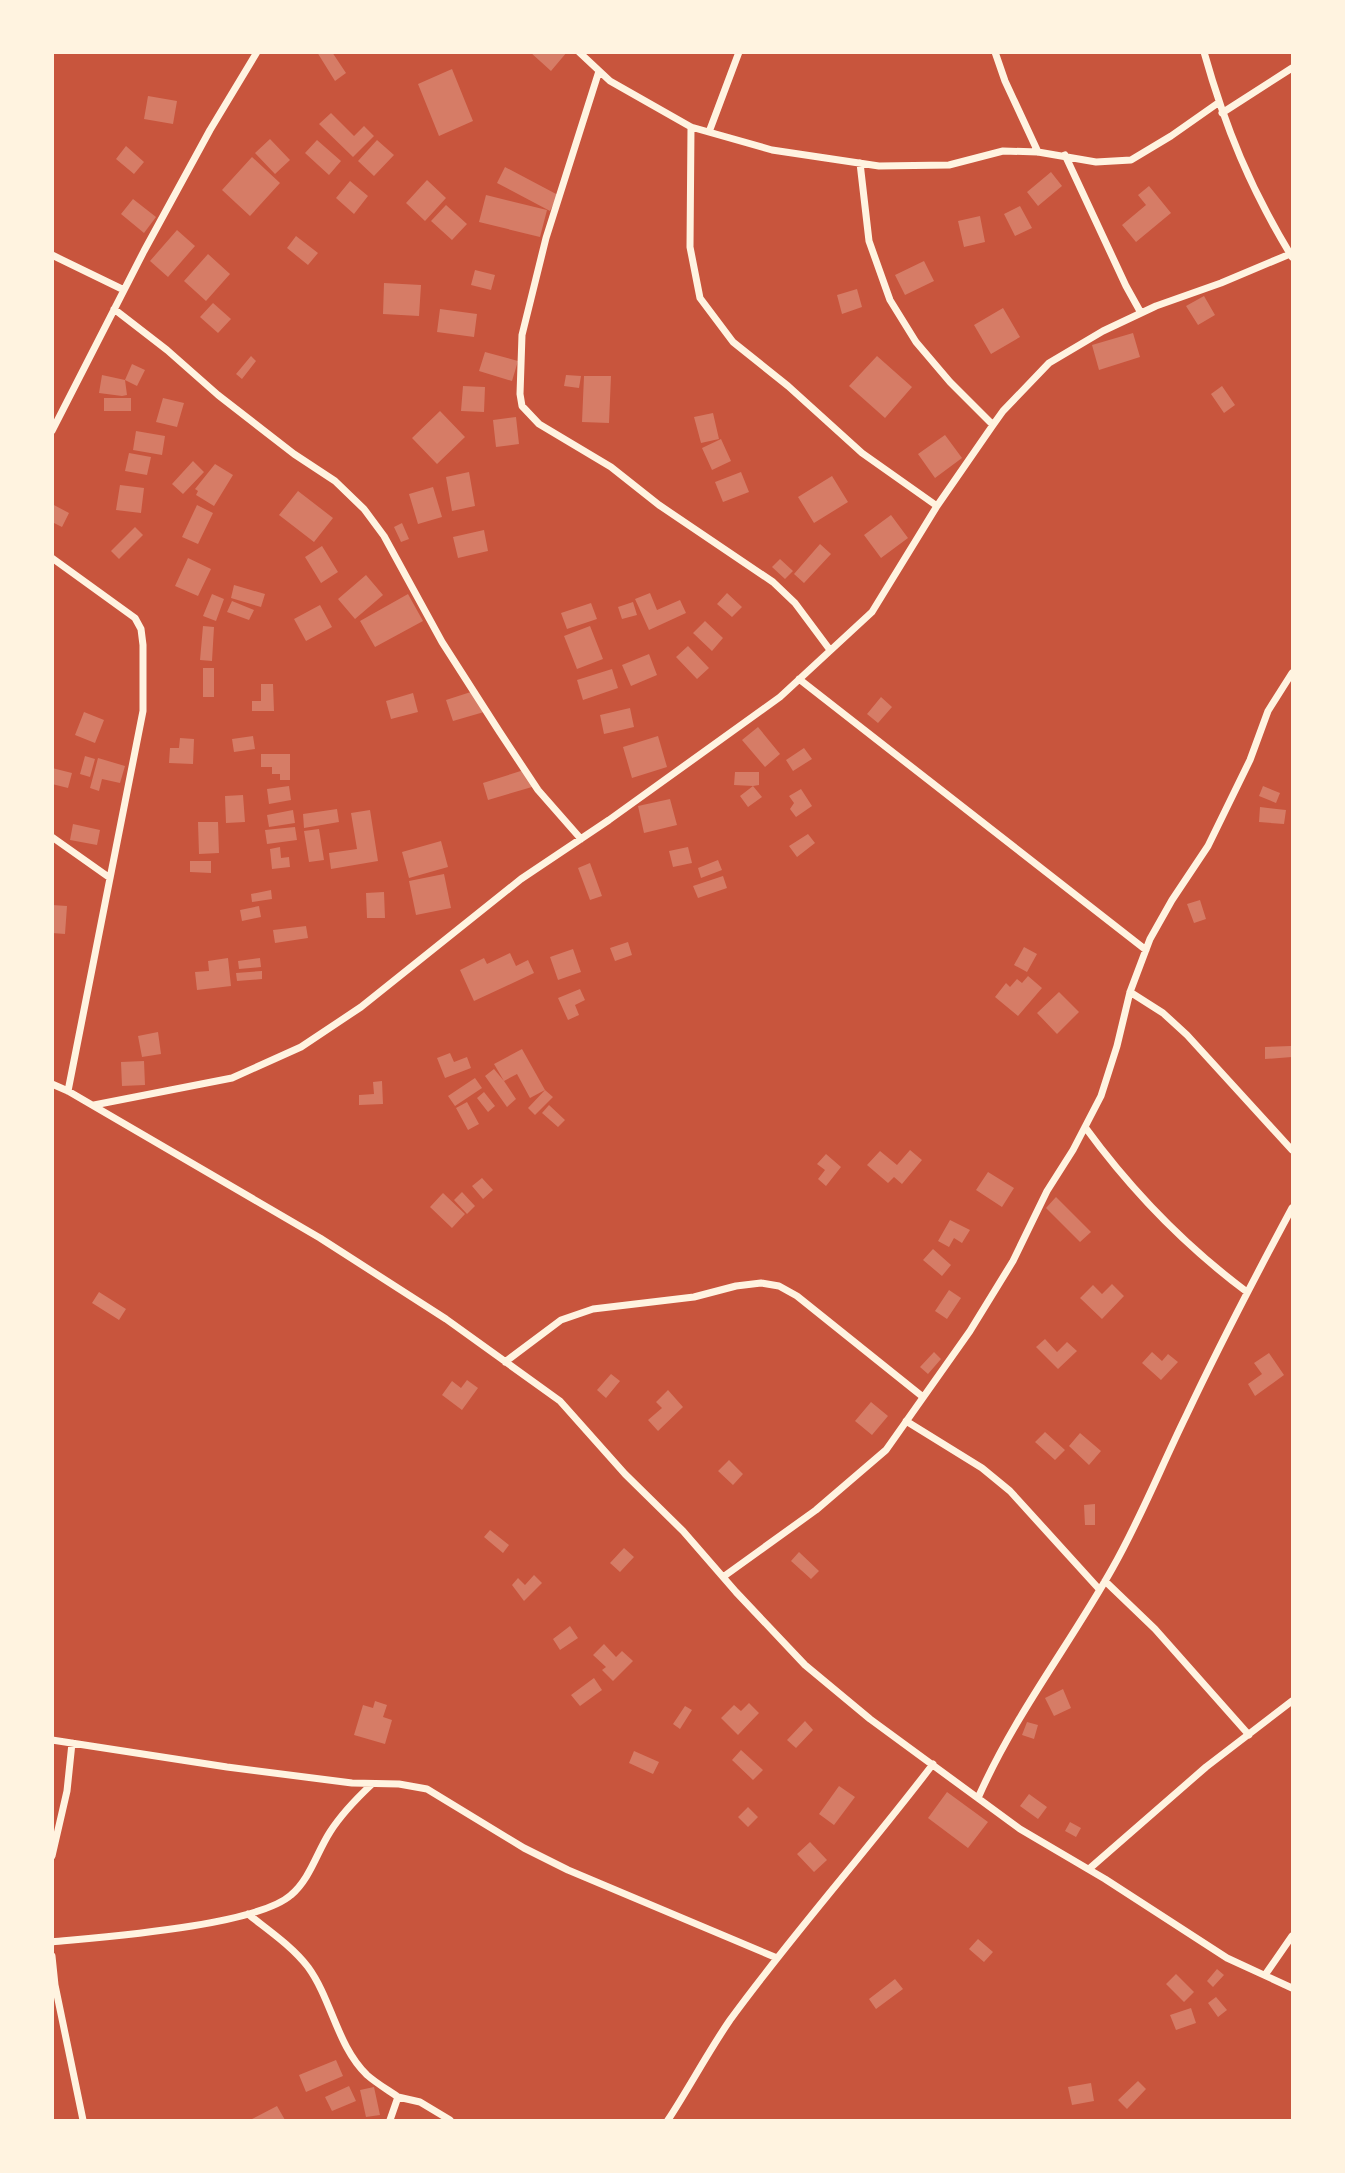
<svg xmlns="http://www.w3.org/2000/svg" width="1345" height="2173" font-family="'Public Sans',sans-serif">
<rect width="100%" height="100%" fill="#c8553d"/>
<path fill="#d67c66" d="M317,52H332L346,73L335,81Z
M530,52H567L551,71Z
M452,69L473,121L439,136L418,84Z
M148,96L177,101L173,124L144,119Z
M331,113L354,136L364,126L374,136L353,157L319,124Z
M270,139L290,160L275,174L255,153Z
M317,140L341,161L329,175L305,153Z
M377,140L394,155L374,176L358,161Z
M126,146L144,162L134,174L116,159Z
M252,157L280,183L250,216L222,190Z
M505,167L558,195L550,211L497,183Z
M1051,172L1062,186L1038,206L1027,192Z
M427,180L446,198L425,221L406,203Z
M350,181L368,196L354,214L336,198Z
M1149,186L1171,213L1136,242L1122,225L1146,205L1138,195Z
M486,195L547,210L540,237L479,222Z
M133,199L156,217L144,233L121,214Z
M446,205L467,224L452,240L431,221Z
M1020,206L1032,228L1015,236L1004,214Z
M980,216L985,242L964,247L958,221Z
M177,230L195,246L168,277L150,261Z
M296,236L318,253L308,265L287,248Z
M208,254L230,274L206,301L184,281Z
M924,261L934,281L905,295L895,275Z
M475,270L495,275L491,290L471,285Z
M384,283L421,285L419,316L383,314Z
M857,289L862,307L842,314L837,295Z
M1204,296L1215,315L1198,325L1186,306Z
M213,303L231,319L218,333L200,317Z
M1003,308L1020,337L991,354L974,325Z
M440,309L477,314L474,337L437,332Z
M1133,333L1140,357L1099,370L1092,345Z
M485,352L518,361L512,381L479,371Z
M251,356L256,361L242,379L236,374Z
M877,356L912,387L885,418L849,386Z
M132,364L145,370L137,386L125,380L127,395L122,396L99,393L102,375L125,380Z
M566,375L581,376L579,388L564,386Z
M584,376H611L609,423L582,422Z
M463,386L485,387L484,412L461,411Z
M1222,386L1235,405L1224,413L1211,394Z
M104,398H131V411H104Z
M163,398L184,403L177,427L156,422Z
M440,411L465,437L437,464L412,438Z
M713,413L719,439L701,443L694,417Z
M516,417L519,444L496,447L493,420Z
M136,431L165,436L162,455L133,450Z
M945,435L962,458L935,478L918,454Z
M721,439L731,461L712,470L702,448Z
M129,453L151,457L147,475L125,471Z
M193,461L204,472L183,494L172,484Z
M215,464L233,475L214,506L196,495L198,491L195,489Z
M469,472L475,506L452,511L446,477Z
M741,472L749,492L723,502L715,482Z
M832,476L848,502L814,523L798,497Z
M120,485L144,488L141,513L116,510Z
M433,487L442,517L418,524L409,494Z
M298,491L333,518L314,542L279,515Z
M52,504L69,513L62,527L52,522Z
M197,505L213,513L198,544L182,537Z
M891,515L908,538L881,558L864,535Z
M402,523L409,539L401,542L394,527Z
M135,527L143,535L119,559L111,551Z
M484,530L488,551L458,558L453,537Z
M820,544L831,554L804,583L794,574Z
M322,546L338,572L321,583L305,557Z
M188,558L211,569L198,596L175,586Z
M780,559L793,571L785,579L772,567Z
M366,575L383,595L355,619L338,599Z
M234,585L265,594L261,607L231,598Z
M650,593L657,610L680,600L686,613L649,630L635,599Z
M727,593L742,607L732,617L717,604Z
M212,594L224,599L216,621L203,616Z
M408,594L423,621L375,647L360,621Z
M232,601L254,610L249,620L227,612Z
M633,602L637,615L622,619L618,607Z
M591,603L597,619L567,629L561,613Z
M320,605L332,627L306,641L294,619Z
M705,621L723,638L712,651L693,633Z
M203,626L214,627L212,661L200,660Z
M590,626L603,659L577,669L564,636Z
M688,646L709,668L697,679L676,657Z
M649,654L657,675L631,686L622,665Z
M203,668H214V697H203Z
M612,669L618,688L583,700L577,680Z
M261,684H273L274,711H252V701H261Z
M477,690L484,712L453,721L446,700Z
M413,693L418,712L391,719L386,701Z
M881,697L892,707L878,723L867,714Z
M630,708L634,727L604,734L600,715Z
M84,712L104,720L95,743L75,735Z
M758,727L780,754L765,767L742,740Z
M253,736L255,749L234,752L232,739Z
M658,736L667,767L632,778L623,747Z
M180,738L194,739L193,764L169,763L170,748H179Z
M804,748L812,759L793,771L786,760Z
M261,754H290V780H280V774H272V767H261Z
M85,756L95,759L90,777L80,774Z
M98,758L125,766L120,783L102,779L99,791L90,788Z
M52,768L72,773L68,788L52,784Z
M527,769L532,787L488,800L483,783Z
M735,772H759V785L753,786L762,797L748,807L740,796L753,786L734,785Z
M289,786L291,800L269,804L267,789Z
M1263,786L1280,793L1276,803L1259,796Z
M801,789L812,806L796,817L790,809L794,803L789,796Z
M243,795L245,822L226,823L225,796Z
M670,799L677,825L644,833L638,806Z
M1260,807L1286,810L1284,824L1259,822Z
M337,809L339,822L304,828L303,814Z
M293,810L295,823L269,827L267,815Z
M370,810L378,861L331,869L329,853L357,849L351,813Z
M198,822H218L219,853L199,854Z
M73,824L100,830L97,845L70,840Z
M295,827L297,840L267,844L265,830Z
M319,829L324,860L309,862L304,831Z
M808,834L815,843L797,857L789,846Z
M441,841L448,867L409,878L402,852Z
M280,847L281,858L289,857L290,867L272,869L270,849Z
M688,847L692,863L673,867L669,851Z
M718,860L722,870L701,878L698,868Z
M190,861H211V873L190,872Z
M590,863L602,896L590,900L578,868Z
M444,874L451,908L416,915L409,881Z
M723,876L727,888L698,898L693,886Z
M271,890L272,899L252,902L251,894Z
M384,892L385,918H367L366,893Z
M1200,900L1206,919L1194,923L1187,904Z
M52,905L67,906L65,934L52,933Z
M259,906L261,917L242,921L240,910Z
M306,926L308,938L275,943L273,930Z
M628,942L632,955L615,961L610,948Z
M1024,947L1037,954L1027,972L1014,965Z
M573,949L581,972L558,980L550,957Z
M510,953L516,966L528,960L534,973L474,1001L460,970L484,958L487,964Z
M228,958L231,986L197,990L195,972L209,971L208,961Z
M260,958L261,967L239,969L238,961Z
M262,971V979L237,981L236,973Z
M1028,976L1042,988L1018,1016L995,997L1006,983L1010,987L1017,979L1022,983Z
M580,989L585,1000L575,1005L579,1015L568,1020L558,998Z
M1059,992L1079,1012L1057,1034L1037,1013Z
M158,1032L161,1054L142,1057L138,1036Z
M1291,1046L1292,1057L1265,1059V1047Z
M522,1049L545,1090L530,1098L517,1074L504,1081L516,1099L507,1107L485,1076L494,1069L504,1081L494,1064Z
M450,1053L454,1062L467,1057L471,1068L445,1078L437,1058Z
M144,1061L145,1085L122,1086L121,1062Z
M475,1078L482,1088L455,1106L448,1096Z
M382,1081L383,1104L359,1105V1095L374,1094L373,1082Z
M545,1090L553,1097L535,1115L528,1108Z
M484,1092L495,1106L488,1112L477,1098Z
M467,1102L479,1124L468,1130L456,1108Z
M549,1105L565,1120L558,1127L542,1113Z
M910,1150L922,1160L902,1184L894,1177L888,1183L867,1165L880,1151L897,1165Z
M826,1154L841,1167L826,1186L818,1179L825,1170L817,1164Z
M988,1172L1014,1188L1002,1207L976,1190Z
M482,1178L493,1190L483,1199L472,1186Z
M462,1192L475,1206L467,1214L454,1200Z
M443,1193L465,1214L452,1228L430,1207Z
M1056,1197L1091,1232L1080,1242L1046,1208Z
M950,1220L970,1230L962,1243L954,1238L949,1247L938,1241Z
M933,1249L951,1265L942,1276L923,1260Z
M1112,1284L1124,1296L1102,1319L1080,1298L1093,1285L1102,1294Z
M949,1290L961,1298L947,1319L935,1311Z
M99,1292L126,1309L119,1320L92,1303Z
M1045,1339L1057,1352L1067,1342L1077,1351L1058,1369L1036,1347Z
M934,1352L941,1359L928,1374L920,1367Z
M1152,1352L1162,1361L1168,1354L1178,1362L1161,1380L1142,1363Z
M1269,1353L1284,1375L1255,1396L1248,1384L1262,1374L1254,1363Z
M611,1374L620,1381L606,1398L597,1390Z
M467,1380L478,1388L462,1410L442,1395L452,1381L461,1388Z
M668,1390L683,1407L658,1431L648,1420L662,1408L656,1402Z
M871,1402L888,1416L872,1435L855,1421Z
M1045,1432L1065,1450L1055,1460L1035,1442Z
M1080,1433L1101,1451L1089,1465L1069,1446Z
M729,1460L743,1474L733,1485L718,1471Z
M1095,1504V1525H1085L1084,1505Z
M490,1530L509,1545L503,1553L484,1537Z
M624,1548L634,1557L620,1572L610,1563Z
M799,1552L819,1571L811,1579L791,1561Z
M534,1575L542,1583L524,1601L512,1585L518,1578L525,1585Z
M570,1626L578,1638L560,1650L553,1639Z
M604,1644L616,1657L622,1651L633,1661L613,1681L602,1670L606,1667L593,1655Z
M594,1678L602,1690L580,1706L571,1695Z
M1063,1689L1071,1708L1054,1716L1045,1698Z
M375,1701L387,1705L383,1717L392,1720L385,1744L354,1735L363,1705L373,1708Z
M749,1703L759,1713L738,1735L721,1718L734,1705L741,1711Z
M685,1706L692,1710L680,1729L673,1724Z
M805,1721L813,1730L796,1748L787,1740Z
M1027,1722L1038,1725L1034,1739L1022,1735Z
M741,1750L763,1770L753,1780L732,1760Z
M634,1751L659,1762L653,1774L629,1763Z
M839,1786L855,1797L834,1825L819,1814Z
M947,1792L988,1822L968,1848L928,1818Z
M1029,1794L1047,1807L1038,1819L1020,1806Z
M748,1807L758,1817L748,1827L738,1817Z
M1070,1822L1081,1828L1076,1837L1065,1831Z
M810,1842L827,1860L814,1872L797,1854Z
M978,1939L993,1952L984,1962L969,1949Z
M1217,1969L1224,1975L1213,1987L1207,1981Z
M1176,1974L1194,1992L1184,2002L1166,1984Z
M895,1979L903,1989L876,2009L869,1999Z
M1216,1997L1227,2010L1218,2017L1208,2003Z
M1191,2008L1196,2023L1176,2030L1170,2015Z
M336,2060L343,2076L306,2092L299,2075Z
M1138,2081L1146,2089L1127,2109L1118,2100Z
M1091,2083L1094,2101L1072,2105L1068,2087Z
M349,2086L356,2101L332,2111L325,2097Z
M374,2087L380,2115L366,2117L360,2090Z
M277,2106L285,2120H250Z"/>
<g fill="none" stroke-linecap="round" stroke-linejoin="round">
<path stroke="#fff3e0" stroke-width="7" d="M579,52L610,81L691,127L772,150L879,166L949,165L1003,151L1038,152L1096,162L1131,160L1171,136L1218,103
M995,52L1005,81L1038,152
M1204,52C1225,127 1251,190 1292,257
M599,71L546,238L522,335L520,394L522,406L539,424L611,467L659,505L773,582L795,603L830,650
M1222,113L1292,68
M691,127L690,247L700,298L733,342L788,386L862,453L937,506
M709,132L739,52
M1065,155L1126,286L1141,313
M860,163L869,241L890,300L916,342L950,382L993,425
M52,255L124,290
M114,309L167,350L218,395L294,454L335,481L364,509L384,536L442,642L499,731L538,790L581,839
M52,431L144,251L210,130L257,52
M52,558L135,618L141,629L143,645V711L68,1091
M799,679L1146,950
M52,837L110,878
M1130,992L1163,1013L1187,1035L1292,1150
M52,1084L68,1091L320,1238L446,1319L560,1401L625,1474L683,1531L736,1592L805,1665L870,1719L1020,1829L1105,1879L1227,1958L1292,1988
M94,1105L232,1078L301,1047L361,1007L521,879L609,820L780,697L872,612L937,506L993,425L1003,411L1049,363L1103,331L1156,306L1221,283L1290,254
M1085,1127C1131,1190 1184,1245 1247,1292
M505,1362L561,1320L593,1309L694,1297L736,1286L761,1283L779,1286L797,1296L923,1397
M906,1421L982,1468L1010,1491L1099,1589
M723,1577L816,1510L886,1450L970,1331L1013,1261L1047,1191L1073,1150L1101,1096L1117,1046L1130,992L1150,939L1172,900L1208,846L1250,760L1268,711L1292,673
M1105,1581L1155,1629L1249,1735
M52,1740L227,1767L352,1783L399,1784L427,1789L524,1848L568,1870L777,1958
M978,1798C1014,1716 1068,1647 1112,1569C1140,1520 1161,1467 1186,1416C1219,1346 1255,1277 1292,1208
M52,1856L67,1791L72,1743
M1089,1869L1206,1767L1292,1701
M248,1914C268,1930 292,1946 308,1967C332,2000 337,2046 367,2075C376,2083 388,2090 398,2097L390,2120
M52,1942C103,1937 256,1926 291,1895C310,1879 317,1852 330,1832C342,1813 356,1799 372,1784
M52,1956L55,1985L83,2120
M1265,1975L1292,1936
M398,2097L420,2102L450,2120
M668,2120C689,2088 708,2052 730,2020C794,1932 867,1851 933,1764"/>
</g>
<rect width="1345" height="2173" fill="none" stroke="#fff3e0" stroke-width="108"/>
</svg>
